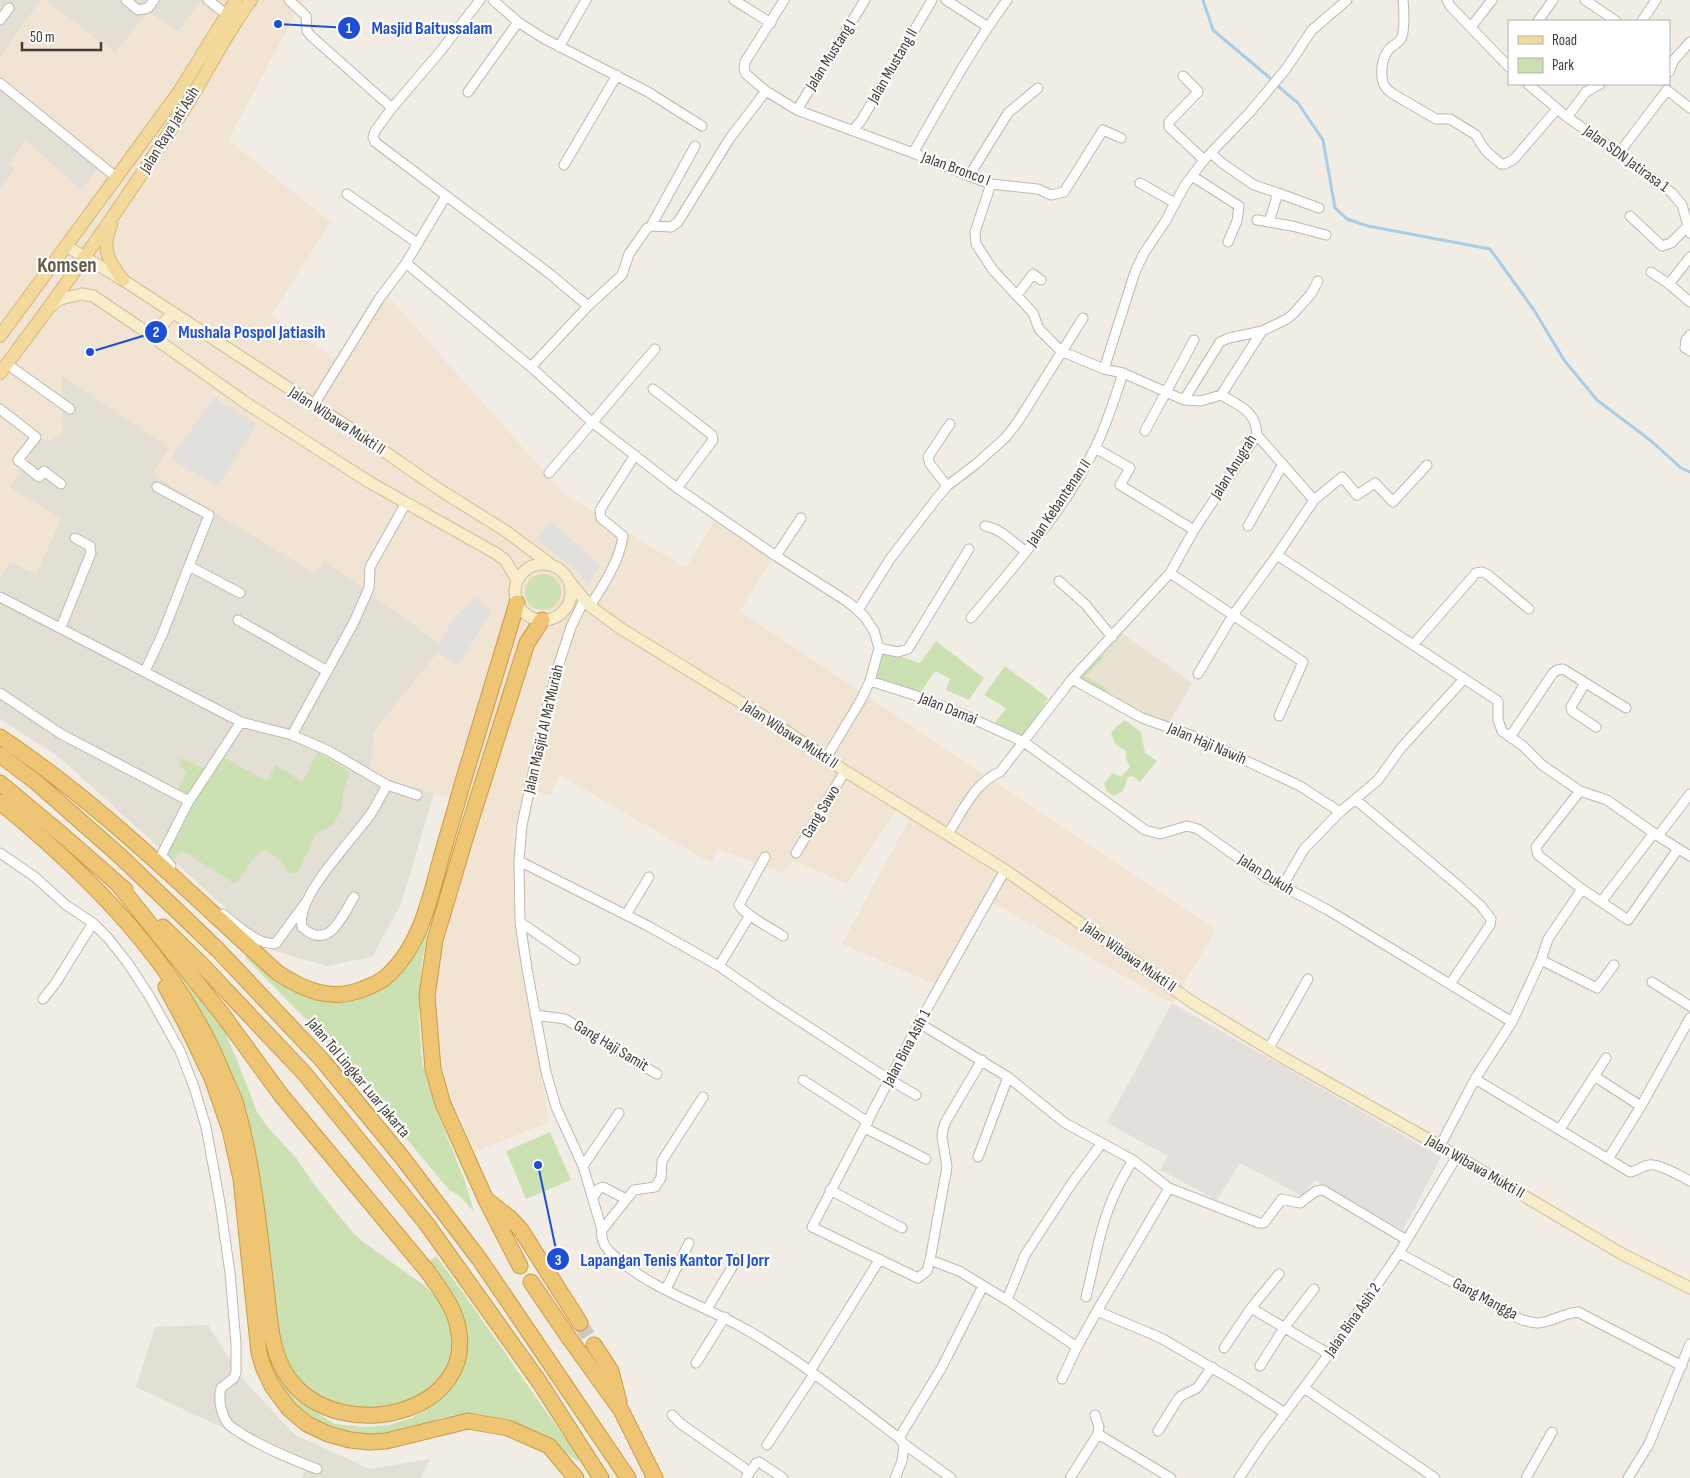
<svg xmlns="http://www.w3.org/2000/svg" width="1690" height="1478" font-family="'Sofia Sans Condensed',sans-serif">
<rect width="100%" height="100%" fill="#f1ede5"/>
<path fill="#e4dfd4" d="M0,0H41L0,58Z
M44,0H202L178,32L149,12L115,53Z
M0,79L100,165L82,191L9,164L16,168L0,189Z
M61,374L171,447L153,473L314,573L325,560L443,646L371,774L434,793L401,904L372,957L327,966L272,950L59,757L0,719V578L9,561L36,574L9,487L41,438L61,381Z
M208,1325L240,1376L295,1435L370,1469L430,1459L421,1478H302L306,1467L136,1387L155,1327Z"/>
<path fill="#f1e4d2" d="M41,0H44L115,53L149,12L178,32L202,0H303L228,140L331,222L271,315L342,363L387,295L564,494L686,568L715,519L773,558L740,611L1216,930L1172,1003L988,900L937,985L842,944L910,818L898,808L847,884L793,860L783,873L718,849L711,863L560,775L550,796L527,786L514,827L515,920L549,1122L475,1152L444,1080L431,998L477,807L371,774L373,732L443,646L325,560L314,573L152,474L170,447L61,374L63,433L51,440L41,439L9,487L61,519L36,574L10,561L0,578V189L15,168L9,165L26,140L82,191L100,165L0,79V58Z"/>
<path fill="#e3dfda" d="M1172,1003L1441,1157L1403,1230L1315,1180L1302,1196L1240,1163L1217,1200L1160,1170L1168,1156L1107,1123Z"/>
<path fill="#e8e2d1" d="M1118,630L1192,683L1167,726L1072,679Z"/>
<path fill="#cce1b2" d="M525 592a18 18 0 1 1 36 0a18 18 0 1 1-36 0Z
M936,641L984,678L969,700L946,690L950,679L935,671L920,693L876,679L883,651L920,663Z
M1098,652L1103,656V659L1085,676L1104,687L1108,691L1105,697L1072,679Z
M1005,666L1048,698L1023,739L993,725L1006,708L984,695Z
M1125,720L1141,732L1145,753L1157,761L1140,782L1133,776L1128,777L1123,791L1113,796L1106,790L1104,783L1113,773L1121,777L1130,767L1126,759V751L1116,745L1111,734L1116,727Z
M318,752L350,772L344,791L341,809L334,824L316,834L297,874L289,873L279,859L265,849L255,857L235,884L183,851L174,859L158,849L167,841L172,843L179,836L195,799L177,791L187,772L179,766L180,758L210,771L219,755L267,781L276,765L302,782Z
M429,924L422,962L420,993L419,1018L422,1061L437,1112L465,1181L474,1212C467,1204 460,1194 449,1190L319,1033L246,958L245,953L268,973L358,997Z
M175,965L221,1023L238,1062L257,1112L267,1126L297,1159L313,1183L353,1233L366,1244L425,1286L440,1302L448,1320L453,1341L449,1362L439,1382L430,1392L381,1414L311,1397L285,1363L279,1336L276,1304L260,1195L220,1051L212,1032L174,967Z
M550,1132L571,1180L526,1199L506,1151Z
M436,1256C485,1321 529,1390 578,1455V1461C569,1457 564,1450 557,1445C535,1431 509,1419 483,1415C452,1409 425,1426 395,1434C373,1439 354,1437 333,1428C325,1425 315,1422 308,1418C288,1405 277,1380 268,1359L271,1356L274,1359L284,1386L296,1400L335,1424L366,1427L389,1425L412,1418L431,1406L446,1391L463,1344L429,1262Z"/>
<path fill="#e2e0dd" d="M214,397L256,424L251,434L218,486L170,459Z
M550,521L601,565L588,583L568,564L536,539Z
M477,597L491,612L458,666L435,651L454,617Z"/>
<g fill="none" stroke-linecap="round" stroke-linejoin="round">
<path stroke="#a7cde8" stroke-width="3" d="M1203,0L1213,30L1270,78
M1278,86L1298,103L1323,140L1335,208L1347,219L1368,226L1490,249L1534,310L1564,360L1597,400L1650,440L1681,468L1690,472"/>
<path stroke="#cecac2" stroke-width="15" stroke-dasharray="15 8" stroke-linecap="butt" d="M580,1323L594,1345"/>
<g stroke="#beb8ac" stroke-width="11">
<path id="minor" d="M126,0L138,10L148,8L154,0
M208,0L226,14
M289,0L306,16L307,31L311,36L392,108
M480,0L439,53L392,108L375,131L373,137L375,142L550,274L588,306
M493,0L518,22L543,38L648,92L702,126
M734,0L771,23
M784,0L745,62L744,69L746,74L766,91L797,110L913,153L969,176L991,184L1038,189L1051,195L1064,192L1103,130L1121,138
M946,0L988,27
M1403,0C1404,9 1405,31 1401,39C1398,44 1390,46 1387,52C1381,61 1379,81 1387,89C1388,91 1391,92 1393,94L1436,119H1450L1476,135L1481,144L1487,152L1501,164H1505L1514,159L1557,109
M1447,0L1451,7L1509,67
M1585,0L1616,21
M0,20L9,8
M1538,21L1553,0
M1642,21L1656,0
M1471,27L1492,0
M559,47L586,0
M1669,72L1674,60L1690,42
M1183,76L1198,91V92L1169,122V127L1204,160
M0,83L116,177
M1528,84L1567,117L1619,153L1672,193L1682,205L1690,233
M468,92L518,22
M797,110L865,0
M1567,117L1586,92L1600,84
M853,130L861,121L932,0
M913,153C943,101 972,48 1007,0
M1211,153L1222,163L1254,185L1278,193L1269,222L1292,226L1326,235
M1619,153L1667,90L1690,108
M564,165L617,75
M969,176L1008,113L1038,88
M1192,176L1239,206L1237,221L1228,242
M1140,183L1175,203
M1278,193L1319,208
M347,194L417,243
M1630,216L1662,246L1671,243L1687,227
M1257,220L1269,222
M651,226L695,146
M406,263L531,367L593,423L677,488L776,556L848,602L864,616L874,631L879,648L870,681L861,700L826,758
M1651,272L1669,284L1690,302
M1669,284L1690,257
M1017,295L1033,274L1041,280
M1690,335L1686,340L1685,348L1690,351
M7,364L70,409
M531,367L588,306L622,275L629,254L647,228L654,226L671,227L678,222L730,138L766,91
M1104,369L1135,272L1144,253L1165,222L1185,185L1204,160L1250,112L1286,69L1312,30L1347,0
M653,389L712,435L713,440L677,488
M1221,395L1262,331L1287,319L1293,314L1311,294L1318,281
M1184,400L1220,342L1229,338L1262,331
M313,406L379,299L406,263L446,196
M0,409L36,437L18,460L39,477L44,471L61,484
M1145,431L1194,340
M1257,435L1314,500L1277,555L1498,701V720L1502,731L1523,746L1542,765L1580,791L1607,800L1658,836L1690,856
M1095,448L1130,468L1120,485L1194,530
M549,473L655,349
M947,486L930,464L928,457L950,424
M1314,500L1342,477L1357,495L1375,483L1393,502L1427,465
M985,526C1000,528 1014,543 1026,552
M1248,526L1283,464
M776,556L801,518
M189,566L240,593
M1170,573L1303,662L1279,716
M1059,581L1085,604L1112,637
M0,597L241,722L292,735L329,751L387,785L417,795
M584,600L571,627L557,670L546,712L522,825L519,861L520,922L527,969L546,1072L556,1107L583,1166L602,1230C600,1240 606,1249 614,1256C652,1290 704,1305 747,1330C801,1361 850,1401 899,1438L904,1444L951,1478
M590,606C603,586 620,560 623,536L601,518L600,510L635,455
M858,610L890,559L937,498L947,486L976,464L1005,438L1017,423L1083,318
M971,618C1016,564 1064,511 1095,448C1107,424 1115,398 1123,373
M238,620L327,671
M61,627L91,553L90,546L75,538
M1413,645L1476,573L1482,572L1487,574L1529,609
M879,648L898,652L908,649L969,549
M145,671L162,635L209,515L157,487
M1198,674L1233,615L1277,555
M1072,679L1142,718L1193,736L1300,786L1340,812
M870,681L914,695L962,714L1024,742L1145,830L1160,834L1187,826L1198,829L1265,877L1328,910L1512,1022
M1585,683L1571,707L1572,711L1596,727
M0,693L61,734L189,801L241,722
M292,735L354,622L369,588L370,567L406,503
M1510,737L1553,673L1557,670L1563,669L1626,708
M1356,800L1460,887L1481,906L1491,919L1490,925L1450,984
M948,834C962,812 975,782 1000,772L1072,679L1170,573L1194,530L1257,435C1256,411 1240,406 1221,395L1201,401L1184,400L1123,373L1104,369L1061,351L1039,329L1033,313L993,270L976,244L975,232L991,184
M1658,836L1690,794
M0,853L35,877L66,905L93,923L108,938L127,962L150,997L180,1051L194,1087L206,1127L220,1203L230,1273L236,1344V1372L234,1378L221,1388C218,1400 221,1415 229,1425C232,1428 238,1431 242,1434C266,1449 291,1459 317,1469
M796,853L845,771
M765,857L739,905C746,916 771,928 783,936
M519,861L648,926L719,966L772,1003L890,1080L916,1095
M171,866L163,857L162,854L189,801
M1282,887L1304,849L1340,812L1378,780L1401,748L1464,679
M1582,889L1628,920L1678,849
M354,897C342,916 329,952 302,927C295,896 355,838 372,812C377,804 382,794 387,785
M1601,902L1654,833
M223,914C236,924 259,947 276,943L304,905
M626,915L649,877
M520,922L575,960
M1541,960L1597,988L1614,965
M719,966L750,915
M1652,982L1690,1006
M43,999L55,984L93,923
M535,1015L565,1019L657,1074
M919,1023L1008,1077L1065,1123L1133,1160L1169,1188L1259,1223H1264L1282,1199L1300,1203L1316,1191L1323,1190L1407,1240
M1269,1048L1308,979
M982,1060L946,1121L943,1129L942,1137L947,1167L930,1260L927,1271L918,1278L812,1227L919,1023L1005,870
M1594,1076L1636,1103
M1475,1079L1630,1172C1638,1171 1641,1166 1649,1165C1658,1163 1681,1176 1690,1181
M803,1080L868,1122
M865,1128L926,1159
M1560,1129L1606,1058
M1440,1146L1475,1079L1512,1022L1541,960L1548,939L1582,889L1538,855L1536,847L1580,791
M978,1157L1008,1077
M1608,1159L1641,1106L1690,1018
M583,1166L619,1113
M830,1190L902,1228
M593,1198L598,1189L603,1187L626,1199
M602,1230L634,1190L655,1187L661,1178L662,1161L703,1097
M1399,1253L1522,1320C1527,1321 1534,1323 1538,1323C1552,1322 1564,1313 1578,1312L1682,1366
M930,1260L959,1271L1007,1300L1077,1347
M666,1289L689,1243
M1086,1297C1095,1262 1100,1224 1116,1191C1121,1180 1127,1170 1133,1160
M1007,1300L1025,1255L1072,1183L1102,1143
M1251,1308L1329,1354
M707,1309L737,1259
M1097,1311L1161,1338L1243,1386L1285,1413
M1224,1348L1251,1308L1279,1274
M696,1363L725,1317
M1260,1366L1284,1328L1314,1289
M810,1371L880,1259
M1062,1379L1077,1347L1097,1311L1169,1188
M1304,1388L1435,1478
M672,1415L681,1424L750,1472
M1158,1431L1178,1399L1181,1396L1197,1388L1212,1367
M1098,1434L1171,1478
M899,1438L942,1367L983,1286
M767,1445L814,1374
M746,1478L756,1463L759,1462L783,1478
M895,1478L902,1461L904,1444
M1070,1478L1098,1434L1099,1427L1095,1415
M1239,1478L1261,1445L1329,1354L1399,1253L1457,1156
M1526,1478L1552,1432
M1628,1478L1649,1444L1690,1344"/>
</g>
<g stroke="#ccbf99" stroke-width="13">
<path id="secondary" d="M66,246L123,280L359,434L440,490L504,530L550,564
M51,306L58,300L64,298L82,294L93,296L139,327L246,403L369,482L497,554L505,560L517,580
M162,344C158,330 162,322 173,314
M515 592a28 28 0 1 1 56 0a28 28 0 1 1-56 0Z
M569,581L590,606L620,628L768,719L845,771L1005,870L1192,1002L1282,1057L1440,1146L1622,1254L1690,1288"/>
</g>
<g stroke="#d6b76e" stroke-width="14">
<path id="primary" d="M111,225C101,249 108,261 123,280
M0,336L179,92L236,0
M0,373C64,289 124,202 181,114C206,76 224,36 251,0"/>
</g>
<g stroke="#cc9a44" stroke-width="17">
<path id="motorway" d="M0,737C101,804 188,892 278,973C304,990 331,1002 363,989C371,986 379,983 386,977C419,948 429,903 440,862C447,836 455,811 462,785C480,725 499,664 517,603
M0,755L36,782L120,856L218,950L323,1061L401,1156L480,1260L628,1478
M0,783L60,833L125,890
M0,802C91,877 178,963 223,1074C227,1084 233,1094 236,1105C244,1133 250,1162 254,1191C259,1223 262,1255 266,1287C270,1319 270,1354 290,1380C341,1447 481,1413 457,1323C452,1304 439,1288 428,1272L281,1095L222,1014L117,883
M163,927L202,965L305,1074L426,1223L540,1383L601,1478
M166,987L186,1024L212,1078L230,1130L241,1179L259,1353L264,1369L272,1386L289,1409L307,1424L328,1434L350,1440L370,1442L386,1441L468,1421L508,1428L549,1446L576,1478
M488,1201L510,1218L521,1230L580,1323
M520,1266L486,1200L443,1104L433,1069L427,996L435,940L465,839L527,643L542,620
M531,1282L567,1335L621,1410L655,1478
M594,1345L611,1371L619,1402"/>
</g>
<use href="#minor" stroke="#fff" stroke-width="9"/>
<use href="#secondary" stroke="#f8edc8" stroke-width="11"/>
<use href="#primary" stroke="#f3da9c" stroke-width="12"/>
<use href="#motorway" stroke="#eec573" stroke-width="15"/>
</g>
<g text-anchor="middle" dominant-baseline="central" stroke-width="4.5" stroke-linejoin="round" paint-order="stroke">
<g font-size="16" fill="#423d36" stroke="#fff">
<text transform="translate(831 55) rotate(-58)">Jalan Mustang I</text>
<text transform="translate(893 66) rotate(-60)">Jalan Mustang II</text>
<text transform="translate(170 130) rotate(-58)">Jalan Raya Jati Asih</text>
<text transform="translate(1626 159) rotate(36)">Jalan SDN Jatirasa 1</text>
<text transform="translate(956 169) rotate(20)">Jalan Bronco I</text>
<text transform="translate(337 421) rotate(33)">Jalan Wibawa Mukti II</text>
<text transform="translate(1234 467) rotate(-58)">Jalan Anugrah</text>
<text transform="translate(1059 503) rotate(-56)">Jalan Kebantenan II</text>
<text transform="translate(948 709) rotate(22)">Jalan Damai</text>
<text transform="translate(544 729) rotate(-77)">Jalan Masjid Al Ma'Muriah</text>
<text transform="translate(790 735) rotate(33)">Jalan Wibawa Mukti II</text>
<text transform="translate(1207 744) rotate(23)">Jalan Haji Nawih</text>
<text transform="translate(821 812) rotate(-59)">Gang Sawo</text>
<text transform="translate(1266 875) rotate(32)">Jalan Dukuh</text>
<text transform="translate(1129 957) rotate(35)">Jalan Wibawa Mukti II</text>
<text transform="translate(611 1046) rotate(31)">Gang Haji Samit</text>
<text transform="translate(907 1048) rotate(-62)">Jalan Bina Asih 1</text>
<text transform="translate(358 1078) rotate(50)">Jalan Tol Lingkar Luar Jakarta</text>
<text transform="translate(1475 1167) rotate(30)">Jalan Wibawa Mukti II</text>
<text transform="translate(1485 1299) rotate(28)">Gang Mangga</text>
<text transform="translate(1353 1320) rotate(-55)">Jalan Bina Asih 2</text>
</g>
<g font-size="21" font-weight="bold" fill="#645b4e" stroke="#fff">
<text x="67" y="265">Komsen</text>
</g>
</g>
<path fill="none" stroke="#1d4ed8" stroke-width="2" d="M278 24L349 28M90 352L156 332M538 1165L558 1259"/>
<g fill="#1d4ed8" stroke="#fff" stroke-width="2">
<circle cx="278" cy="24" r="5"/>
<circle cx="90" cy="352" r="5"/>
<circle cx="538" cy="1165" r="5"/>
<circle cx="349" cy="28" r="12"/>
<circle cx="156" cy="332" r="12"/>
<circle cx="558" cy="1259" r="12"/>
</g>
<g font-size="15" text-anchor="middle" font-weight="bold" fill="#fff">
<text x="349" y="33">1</text>
<text x="156" y="337">2</text>
<text x="558" y="1265">3</text>
</g>
<g font-size="18" text-anchor="middle" font-weight="bold" fill="#1d4ed8" stroke="#fff" stroke-width="4.5" stroke-linejoin="round" paint-order="stroke">
<text x="432" y="34">Masjid Baitussalam</text>
<text x="252" y="338">Mushala Pospol Jatiasih</text>
<text x="675" y="1266">Lapangan Tenis Kantor Tol Jorr</text>
</g>
<rect x="1508" y="20" width="162" height="65" fill="#ffffff" stroke="#b3b1af"/>
<rect x="1518" y="36" width="25" height="8" fill="#f3da9c" stroke="#b3b1af"/>
<text x="1552" y="45" font-size="15" fill="#423d36">Road</text>
<rect x="1518" y="58" width="25" height="15" fill="#cce1b2" stroke="#b3b1af"/>
<text x="1552" y="70" font-size="15" fill="#423d36">Park</text>
<path d="M22 42v8h79v-8" fill="none" stroke="#423d36" stroke-width="2.5"/>
<text x="30" y="42" font-size="15" fill="#423d36" stroke="#ffffff" stroke-width="4" paint-order="stroke">50 m</text>
</svg>
